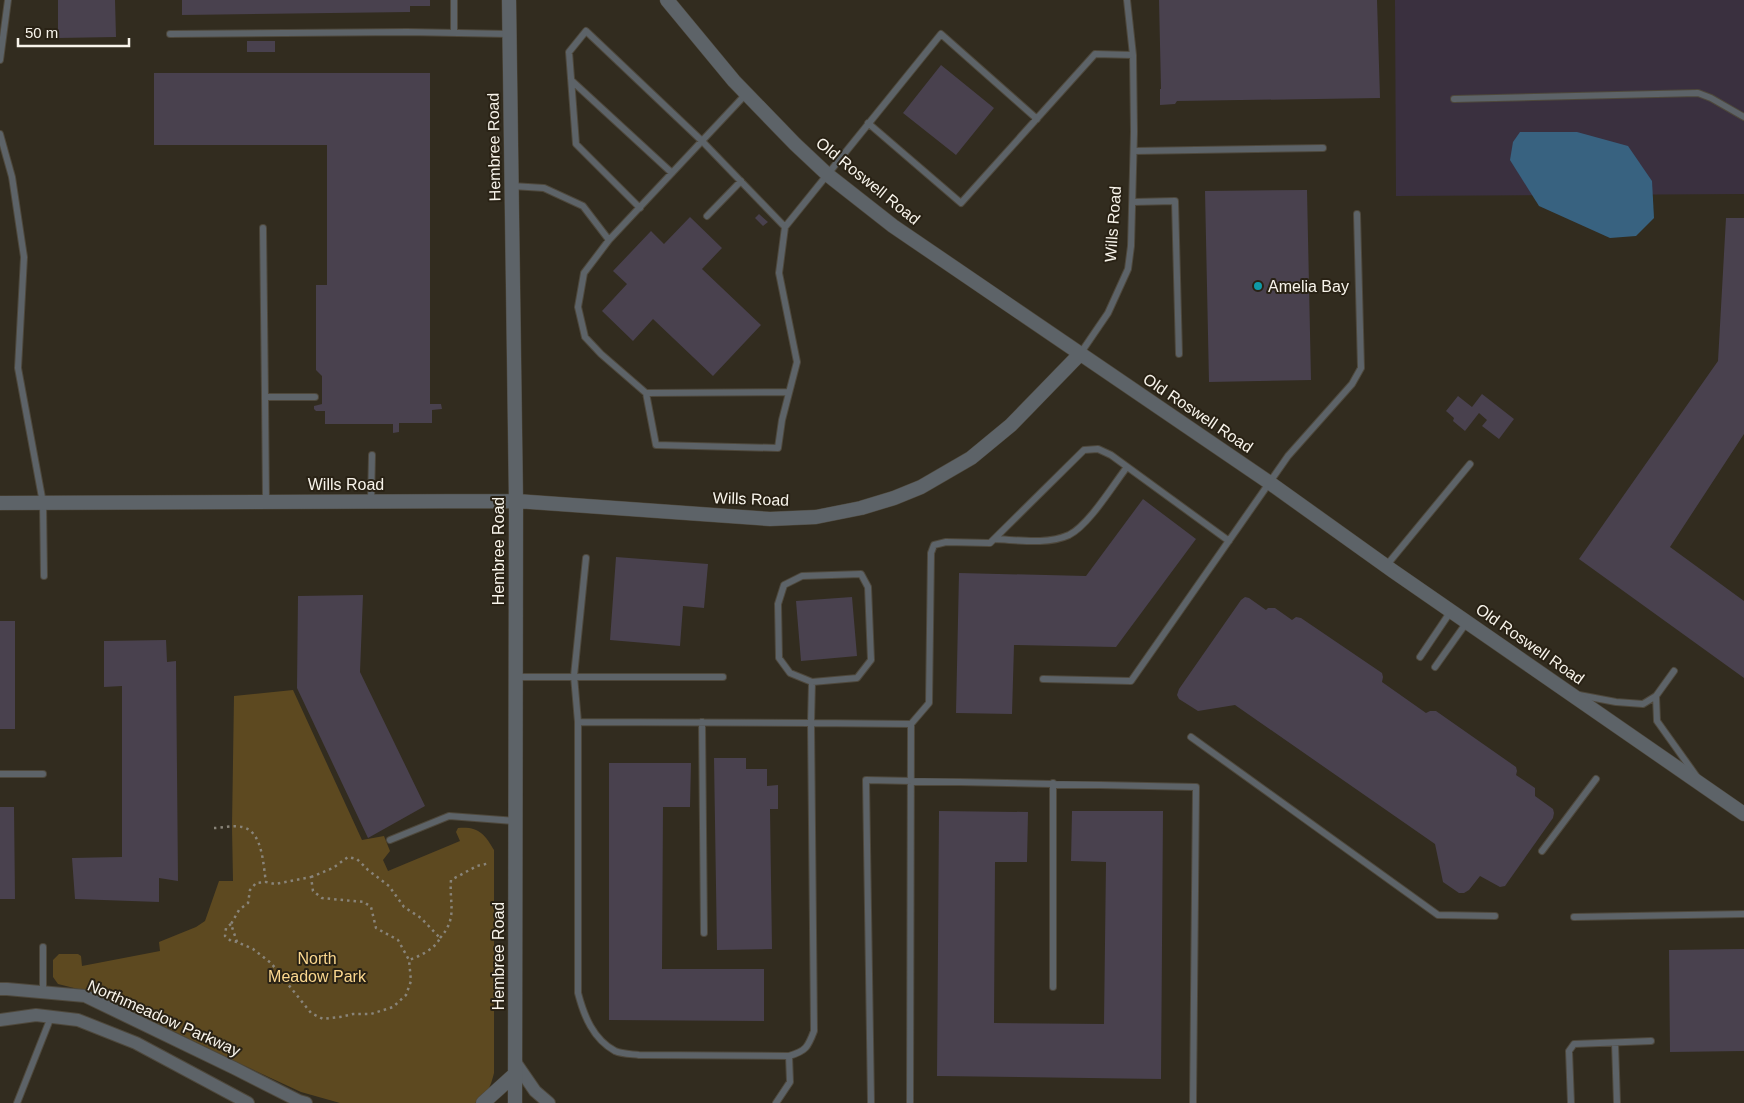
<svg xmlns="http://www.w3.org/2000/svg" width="1744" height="1103" font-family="Helvetica,sans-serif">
<rect width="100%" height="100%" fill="#322c1f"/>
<path fill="#3a303f" d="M1395,0H1744V194L1396,196Z"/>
<path fill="#5d4920" d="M293,690L362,840L384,836L390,851L383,860L388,871L460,841L456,832L458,828C478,826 485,834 494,850V1073C491,1085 487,1097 475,1103H340L301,1092L230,1059L98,994L58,984L53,977V960L59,954H78L81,956L82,966L160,951L159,942L196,927L205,921L219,881H233L232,827L234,696Z"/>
<path fill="#386280" d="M1520,132H1577L1628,146L1652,181L1654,218L1636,236L1610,238L1539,206L1510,160L1513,142Z"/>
<path fill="#49414e" d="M58,0H115L116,37L58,38Z
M182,0H430V6H410V12L182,15Z
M1159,0H1377L1380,98L1177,101L1175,104L1160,105V89H1161Z
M247,41H275V52H247Z
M941,65L994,108L956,155L903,113Z
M154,73H430V404H441L442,409L432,410V423H399V432L393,433V424H325V411H316L314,409V406L322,404V376L316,370V285H327V145H154Z
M1307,190L1311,380L1209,382L1205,191Z
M759,214L768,222L763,226L755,218Z
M690,217L722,248L702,269L761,325L713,376L653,319L633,341L602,311L627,284L613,271L651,231L664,244Z
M1726,218H1744V434L1670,547L1744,601V678L1579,559L1718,361Z
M1482,394L1514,419L1499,439L1482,426L1487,420L1479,413L1465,431L1453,421L1454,418L1446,411L1458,396L1472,407Z
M1143,499L1196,539L1116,647L1014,645L1012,714L956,713L959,573L1086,576Z
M616,557L708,564L704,608L683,606L680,646L610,640Z
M363,595L360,672L425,806L368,838L297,688L298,596Z
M852,597L857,656L801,661L796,601Z
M1245,597L1249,598L1266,610L1268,608H1275L1292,620L1296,617L1301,618L1382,673L1383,677L1382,682L1426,713L1430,711H1436L1516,767L1517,771L1516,775L1535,788V796L1553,809L1554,813L1553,818L1505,886L1500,887L1480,876L1469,890L1464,893H1459L1443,882L1435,844L1235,705L1198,711L1179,699L1177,695L1179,689L1241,600Z
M0,621H15V729H0Z
M166,640L167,662L176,661L178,881L159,878V902L75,899L72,858L122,857V686L104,687V641Z
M714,758H746V769H767V786L778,785V809H770L772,949L717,950Z
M609,763H691L690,807H663L662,969H764V1021L609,1020Z
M0,807H14L15,899H0Z
M939,811L1028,812L1027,862H995L994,1023L1104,1024L1106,862L1071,861L1072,811H1163L1161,1079L937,1076Z
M1744,949V1051L1670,1052L1669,950Z"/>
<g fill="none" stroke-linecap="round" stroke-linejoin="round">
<g stroke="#4e483c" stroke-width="8">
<path id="service" d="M454,33V0
M170,34L407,32L509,34
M0,60L8,0
M572,81L672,173
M1454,99L1698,93L1711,98L1744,117
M868,123L961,203L1095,54L1133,55
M0,134L12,177L24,257L18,368L43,503L44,576
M1134,151L1323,148
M512,186L544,188L583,206L609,240L746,94
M1133,202L1175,201L1179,354
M640,208L576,144L569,52L586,31L702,141L785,227
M707,216L741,181
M263,228L265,397
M609,240L584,273L578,307L585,337L601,354L646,393L656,445L778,448L782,420L797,362L779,273L785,227L941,34L1037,119
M1080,354L1108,313L1128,269L1131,246L1134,132L1133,55L1127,0
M646,393L789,392
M371,501L372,455
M266,502L265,397H315
M995,539C1018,540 1047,545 1069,535C1089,525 1113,485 1127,467
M1386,566L1470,464
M1420,657L1451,611
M1435,667L1467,622
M516,677H723
M1043,679L1131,681L1288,456L1352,384L1361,368L1357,214
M812,682L790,673L779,658L778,604L784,585L802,576L861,574L868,587L871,660L857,678L812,682L811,723L911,724L929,703L931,553L934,545L946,542L990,543L1084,450L1098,449L1111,455L1229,541
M1579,695L1616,702L1643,704L1656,696L1674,671
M1656,696L1657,721L1697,777
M578,722L811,723L814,1031C808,1047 806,1051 789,1056L639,1055C631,1054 622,1054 615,1051C593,1039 584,1016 578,993Z
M578,722L574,676L586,558
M702,722L704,933
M1191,737L1438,915L1495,916
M0,774H43
M1053,783V987
M390,840L449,816L515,821
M1542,851L1596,779
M1574,917L1744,914
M43,947V992
M1615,1043L1617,1103
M17,1103L51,1017
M776,1103L790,1082L789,1056
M871,1103L866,780L1196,787L1193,1103
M910,1103L911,724
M1571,1103L1569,1051L1574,1044L1651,1041"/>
</g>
<g stroke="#4e483c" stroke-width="14">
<path id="minor" d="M0,989H7L85,996L234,1068L299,1101L306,1103
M0,1020L36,1015L78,1020L136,1043L248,1103
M515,1062L535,1091L549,1103"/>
</g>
<g stroke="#4e483c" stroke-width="15">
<path id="tertiary" d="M509,0L516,501L515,1103
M667,0L734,81L795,144L828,175L893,226L1270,483L1393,571L1744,814
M0,503L516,501L770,519L816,517L861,508L894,498L921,487L971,458L1011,425L1080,354
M483,1103L515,1074"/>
</g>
<path stroke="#898479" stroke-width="2.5" stroke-dasharray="2.5 4" stroke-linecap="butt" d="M214,828C222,828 234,825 242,827C263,831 263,865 266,882L275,884L311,877L313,891L322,898L364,902L371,907L376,928L398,940L409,960L411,981L406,995L393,1007L371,1014H353L340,1017L323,1019L311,1013L271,963L253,949L237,942L231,924L239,910L248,903L250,890L256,883L266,882
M311,877L333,868L348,857L357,859L368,870L389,886L404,907L421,918L440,938C435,949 420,956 409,960
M231,924L226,928L225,936L231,941L237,942
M440,938C458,918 449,904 451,880L477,866L490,863"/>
<use href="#service" stroke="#5d6368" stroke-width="6"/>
<use href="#minor" stroke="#5d6368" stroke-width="12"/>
<use href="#tertiary" stroke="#5d6368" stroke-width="14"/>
</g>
<circle fill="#0f9aa8" stroke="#292215" stroke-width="2" cx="1258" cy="286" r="5"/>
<g text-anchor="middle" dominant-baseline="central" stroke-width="4" stroke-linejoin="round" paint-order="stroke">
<g font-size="16" fill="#f8f4eb" stroke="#292215">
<text transform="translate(494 147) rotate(-91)">Hembree Road</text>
<text transform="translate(868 181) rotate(39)">Old Roswell Road</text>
<text transform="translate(1113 224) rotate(-86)">Wills Road</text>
<text transform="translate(1198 413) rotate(34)">Old Roswell Road</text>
<text x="346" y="484">Wills Road</text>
<text transform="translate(751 499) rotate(2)">Wills Road</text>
<text transform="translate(498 551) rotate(-90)">Hembree Road</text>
<text transform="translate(1530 644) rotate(35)">Old Roswell Road</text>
<text transform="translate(498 956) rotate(-90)">Hembree Road</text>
<text transform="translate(164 1018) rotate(24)">Northmeadow Parkway</text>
</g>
<g font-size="16" fill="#f8f4eb" stroke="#292215" text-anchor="start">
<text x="1268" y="286">Amelia Bay</text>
</g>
<g font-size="16" fill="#fbd78f" stroke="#292215">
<text x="317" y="958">North<tspan x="317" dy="18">Meadow Park</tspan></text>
</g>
</g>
<path d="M18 38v8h111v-8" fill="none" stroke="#f8f4eb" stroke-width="2.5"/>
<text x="25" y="38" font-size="15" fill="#f8f4eb" stroke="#292215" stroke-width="4" paint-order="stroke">50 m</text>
</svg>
